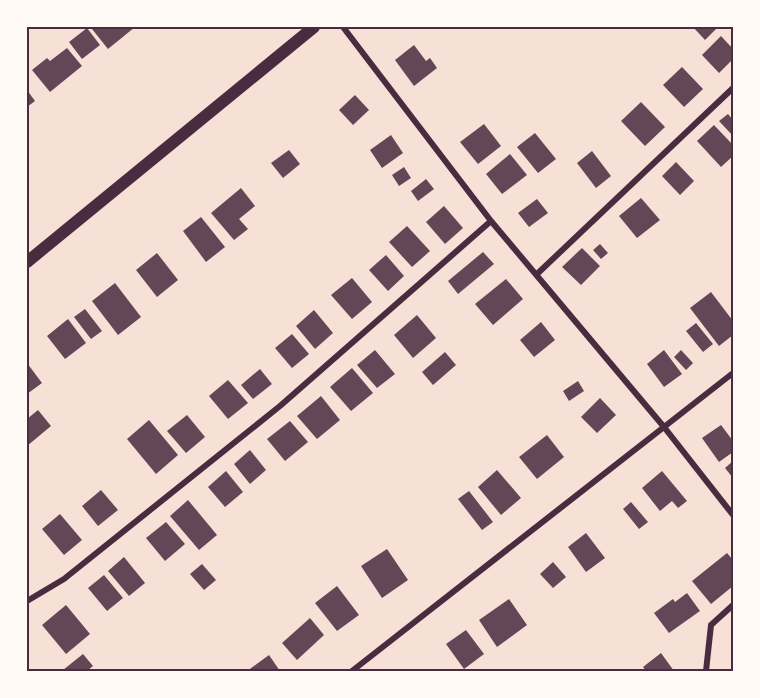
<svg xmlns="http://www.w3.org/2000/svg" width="760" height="698" font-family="Merriweather,serif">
<rect width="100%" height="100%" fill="#f7e1d7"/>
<path fill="#644757" d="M94,27H135L108,49L92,29Z
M693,27H718L705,40Z
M87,28L100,45L82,59L69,42Z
M721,36L733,49V59L719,73L702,55Z
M414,45L426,61L430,58L437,68L414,86L395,60Z
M67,48L82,66L50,92L32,70L47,58L50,61Z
M682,67L703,89L684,107L663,85Z
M27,90L35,101L27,107Z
M355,95L369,110L353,125L339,110Z
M641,102L665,127L645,146L621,121Z
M728,114L733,120V136L719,121Z
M484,124L501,146L478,164L460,142Z
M714,125L733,145V156L721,167L697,141Z
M535,133L556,159L538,173L517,147Z
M391,135L403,153L382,168L370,150Z
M289,150L300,164L283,178L271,163Z
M592,151L611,176L596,188L577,163Z
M510,154L527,175L502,194L486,174Z
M676,162L694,181L680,195L662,176Z
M404,167L411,178L399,186L392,175Z
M426,179L434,189L418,201L411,191Z
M241,188L255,206L239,219L248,229L234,240L211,213Z
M641,198L660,220L637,238L619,216Z
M537,199L548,213L529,227L518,213Z
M444,206L463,228L445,244L426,222Z
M201,217L225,247L206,262L183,231Z
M407,226L430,251L412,267L389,242Z
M600,244L608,253L601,259L593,250Z
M582,248L600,266L581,285L562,267Z
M483,252L494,264L458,294L448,281Z
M157,253L178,280L157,297L136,270Z
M386,255L404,276L388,291L369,270Z
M352,278L372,302L352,319L331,295Z
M506,279L523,299L493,325L475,304Z
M115,283L141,317L118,335L92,301Z
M711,292L733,321V335L719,346L690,308Z
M85,309L102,331L91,339L74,317Z
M314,310L333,333L315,349L296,326Z
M417,315L436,338L413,358L394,335Z
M68,319L86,343L65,359L47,336Z
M541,322L555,340L534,357L520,340Z
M696,323L713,344L703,352L686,331Z
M292,334L309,354L292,368L275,348Z
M375,350L395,374L377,388L357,365Z
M664,350L682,374L664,387L647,364Z
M681,350L693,363L686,370L674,357Z
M445,352L456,365L433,385L422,372Z
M27,363L42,383L27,394Z
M352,368L373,393L351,411L330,387Z
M260,369L272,384L253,399L241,385Z
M228,380L248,403L228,419L209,396Z
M578,381L584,391L569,401L563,391Z
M321,396L340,420L317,439L297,416Z
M600,398L616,415L597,433L581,417Z
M38,410L51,426L27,446V419Z
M187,415L205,437L186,453L167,431Z
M149,420L178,455L156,474L127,439Z
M290,421L308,442L285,461L267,439Z
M721,425L733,441V452L719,462L702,438Z
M547,435L564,457L537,479L519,457Z
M250,450L266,470L250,484L234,464Z
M733,461V478L725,468Z
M497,470L521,498L501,515L478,487Z
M226,471L243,492L225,507L208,487Z
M662,471L687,501L678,508L672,501L660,511L642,488Z
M101,490L118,510L98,526L82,506Z
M469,491L493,522L482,530L458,499Z
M188,500L217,535L199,550L170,516Z
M631,502L648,522L639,529L623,509Z
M60,514L82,540L64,555L42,529Z
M166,522L185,544L165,561L146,538Z
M586,533L605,558L586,572L568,547Z
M387,549L408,580L382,598L361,566Z
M727,553L733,560V586L711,604L692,581Z
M124,557L145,583L129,596L108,571Z
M553,562L566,577L553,588L540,574Z
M202,564L216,580L204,590L190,574Z
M104,575L123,598L107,611L88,588Z
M337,586L359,615L337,631L315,603Z
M687,593L700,611L669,633L654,613L673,599L675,602Z
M509,599L527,625L497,647L479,620Z
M66,605L90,634L66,654L42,625Z
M310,618L324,635L297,660L282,643Z
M466,630L484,654L464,669L446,644Z
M661,653L674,671H646L643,667Z
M83,654L93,666L87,671H64L63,670Z
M269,655L280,671H247Z"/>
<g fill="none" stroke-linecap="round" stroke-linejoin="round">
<path stroke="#4a2c40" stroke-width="6" d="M343,27L491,221L664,427L733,515
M537,274L733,88
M27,601L64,579L280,406L491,221
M352,671L733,373
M706,671L711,625L733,605"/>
<path stroke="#4a2c40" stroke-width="12" d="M27,262L314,27"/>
</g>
<rect width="760" height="698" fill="none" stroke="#fffaf5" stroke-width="57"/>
<rect x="28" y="28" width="704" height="642" fill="none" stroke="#4a2c40" stroke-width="2"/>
</svg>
